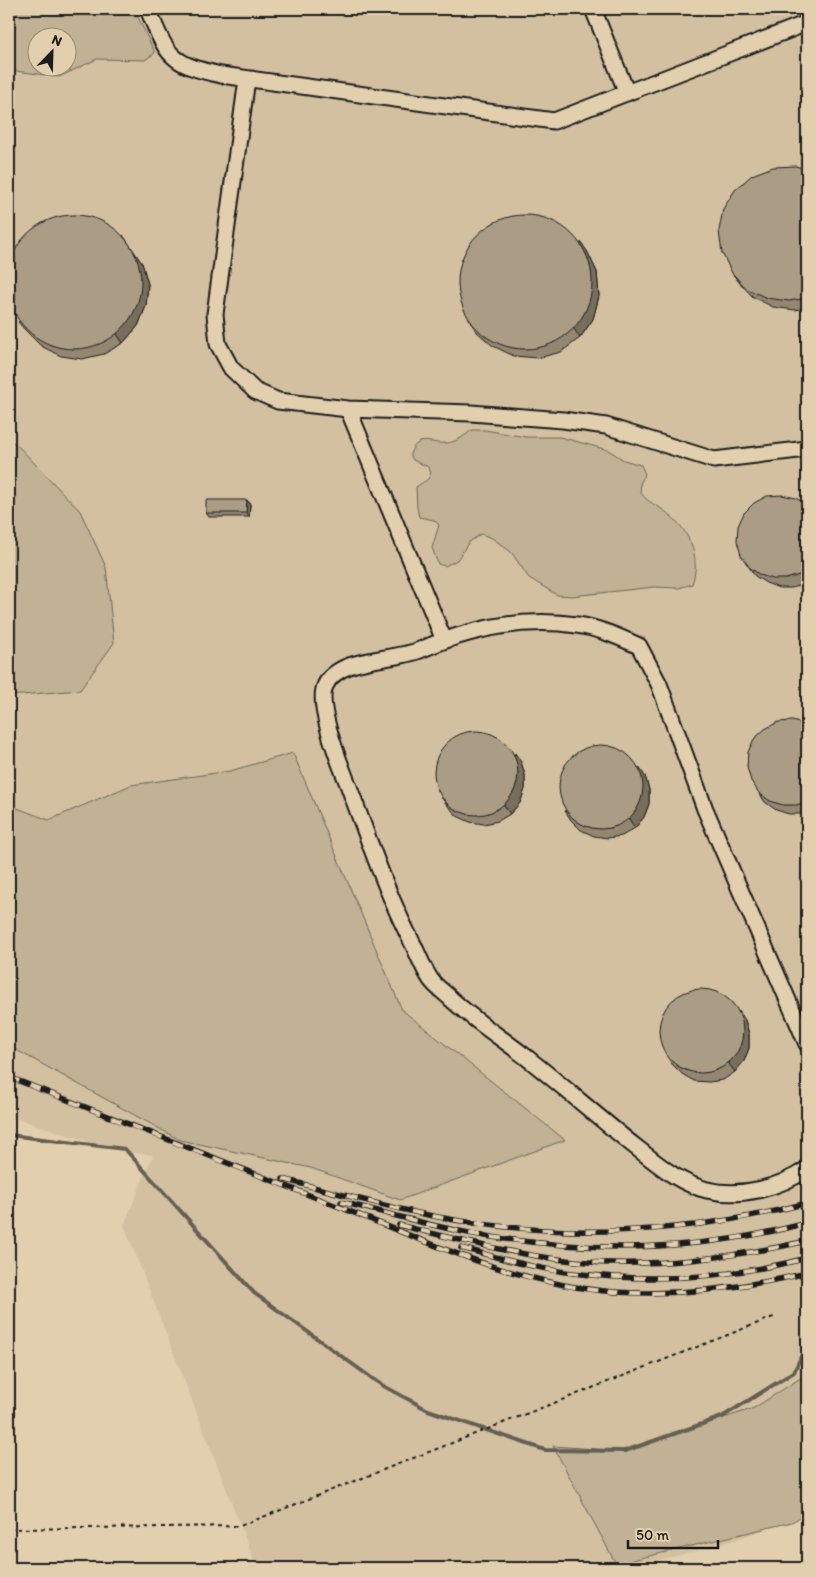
<svg xmlns="http://www.w3.org/2000/svg" width="816" height="1577" font-family="Itim,sans-serif">
<rect width="100%" height="100%" fill="#e2cfad"/>
<filter id="ink" filterUnits="userSpaceOnUse"><feTurbulence type="fractalNoise" baseFrequency=".02" numOctaves="2"/><feDisplacementMap in="SourceGraphic" scale="10" xChannelSelector="R" yChannelSelector="G"/><feConvolveMatrix kernelMatrix="1 2 1 2 8 2 1 2 1" color-interpolation-filters="sRGB"/></filter>
<g filter="url(#ink)">
<path fill="#d2c0a1" fill-rule="evenodd" d="M9,9H807V1515L714,1547L625,1568H257L124,1225L153,1155L119,1151L9,1116ZM38,38H68V68H38Z"/>
<path fill="#c1b195" stroke="#6e6658" fill-rule="evenodd" d="M9,9H134L155,53L145,60L97,59L59,77L9,70ZM38,38H68V68H38Z
M472,430H485L526,437H560L608,450L624,460L641,465L645,474L640,484L641,493C647,502 658,506 666,512C688,528 702,557 692,584L679,588L654,587L572,596L557,595L529,578L511,552L492,538L481,534L469,542L457,560L445,566L438,564L432,548L439,525L434,520L419,517L417,508L416,487L428,479L431,473L428,467L413,460L410,454C418,433 431,445 447,443C457,442 464,436 472,430Z
M9,439L19,447L80,511L106,567L114,643L80,690L9,696Z
M293,753L402,1010L565,1140L400,1200L311,1168L180,1140L9,1046V805L49,820L131,785L230,771Z
M807,1374V1513L792,1522L616,1564L553,1446L625,1451L754,1408Z"/>
<g fill="none" stroke-linecap="round" stroke-linejoin="round">
<path stroke="#655e52" stroke-width="4" d="M9,1135L125,1149L254,1293L380,1384L428,1410L545,1450L625,1451L722,1417L794,1372L807,1344"/>
<g stroke="#1c1c1c" stroke-width="19">
<path id="minor" d="M148,9C167,56 170,64 221,75L554,121L807,23
M593,9L627,93
M247,79L215,314L218,344L231,368L255,391L278,401L348,409L471,413L563,420L606,426L714,460L807,449
M348,409L444,640
M807,1044L705,809L659,684L639,646C619,637 599,628 577,625C523,617 469,629 420,650C395,661 338,656 325,686C316,707 341,766 349,787C369,840 387,895 414,946C419,957 424,970 431,980C436,987 445,993 451,999C476,1022 499,1036 526,1057C563,1086 599,1118 637,1148C659,1165 679,1183 707,1190C741,1198 779,1188 807,1169"/>
</g>
<path stroke="#1c1c1c" stroke-width="2" stroke-dasharray="4 4" stroke-linecap="butt" d="M9,1529L240,1526L776,1316"/>
<use href="#minor" stroke="#e2cfad" stroke-width="15"/>
<g stroke="#1c1c1c" stroke-width="5.5">
<path id="rail" d="M9,1077C120,1121 231,1165 342,1208C430,1243 519,1285 615,1292C680,1296 744,1288 807,1273
M283,1179C334,1192 386,1207 438,1217C559,1240 688,1235 807,1203
M341,1202C389,1213 436,1228 485,1236C591,1253 702,1251 807,1223
M399,1225C456,1239 514,1255 574,1261C653,1268 730,1258 807,1241
M461,1248C498,1257 535,1269 573,1273C651,1283 731,1278 807,1258"/>
</g>
<use href="#rail" stroke="#e2cfad" stroke-width="4" stroke-dasharray="11" stroke-linecap="butt"/>
</g>
<path fill="#938772" stroke="#1c1c1c" d="M807,170V308L795,310L773,307L753,297L738,281L732,273Z
M587,251L597,272L599,296L593,319L580,338L561,352L538,358L514,356L493,346L477,332L471,323Z
M142,263L148,284L146,306L138,326L123,343L104,354L82,359L61,356L41,346L25,330L18,322Z
M247,500L250,504L249,517H209L206,513Z
M807,505V582L805,583L792,588H779L766,583L755,576L741,555Z
M807,725V812L802,814H789L776,810L765,802L759,793Z
M521,762L525,775V789L520,803L510,814L498,821L484,824L470,822L457,816L447,805L441,797Z
M645,776L649,790V804L644,817L635,828L622,836L608,838L594,836L581,830L571,820L565,811Z
M745,1020L749,1034V1048L744,1061L735,1072L723,1080L709,1082L694,1081L682,1074L672,1064L666,1055Z"/>
<path fill="#786e5d" stroke="#1c1c1c" d="M123,235L142,263L148,284L146,306L138,326L123,343L117,334Z
M581,242L587,251L597,272L599,296L593,319L580,338L574,329Z
M247,500L250,504L249,517L246,513Z
M515,753L521,762L525,775V789L520,803L510,814L504,805Z
M639,767L645,776L649,790V804L644,817L635,828L629,819Z
M739,1011L745,1020L749,1034V1048L744,1061L735,1072L729,1064Z"/>
<path fill="#ab9d85" stroke="#1c1c1c" d="M796,166L807,170V298L789,301L767,298L747,289L732,273L722,253L719,231L723,209L735,190L752,175L773,167Z
M458 282a67 67 0 1 1 134 0a67 67 0 1 1-134 0Z
M7 282a67 67 0 1 1 134 0a67 67 0 1 1-134 0Z
M782,495L796,498L807,505V569L799,575L786,579H773L760,575L749,567L741,555L737,541L738,526L744,513L754,503L767,496Z
M206,500H247L246,513H206Z
M792,721L807,725V802L796,805H783L770,801L759,793L751,781L747,767L748,752L754,739L765,729L778,722Z
M434 773a42 42 0 1 1 84 0a42 42 0 1 1-84 0Z
M559 787a42 42 0 1 1 84 0a42 42 0 1 1-84 0Z
M659 1031a42 42 0 1 1 84 0a42 42 0 1 1-84 0Z"/>
</g>
<rect width="816" height="1577" fill="none" stroke="#e2cfad" stroke-width="30"/>
<rect x="15" y="15" width="786" height="1547" fill="none" stroke="#1c1c1c" stroke-width="2" filter="url(#ink)"/>
<g transform="translate(52 52) rotate(23)"><circle r="24" fill="#e2cfad" stroke="#938773"/>
<path d="M0-4L9 19L0 12L-9 19Z" fill="#1c1c1c"/>
<text y="-8" font-size="14" font-weight="bold" text-anchor="middle" fill="#1c1c1c">N</text>
</g>
<path d="M628 1540v8h90v-8" fill="none" stroke="#1c1c1c" stroke-width="2.5"/>
<text x="636" y="1540" font-size="15" fill="#1c1c1c" stroke="#e2cfad" stroke-width="4" paint-order="stroke">50 m</text>
</svg>
